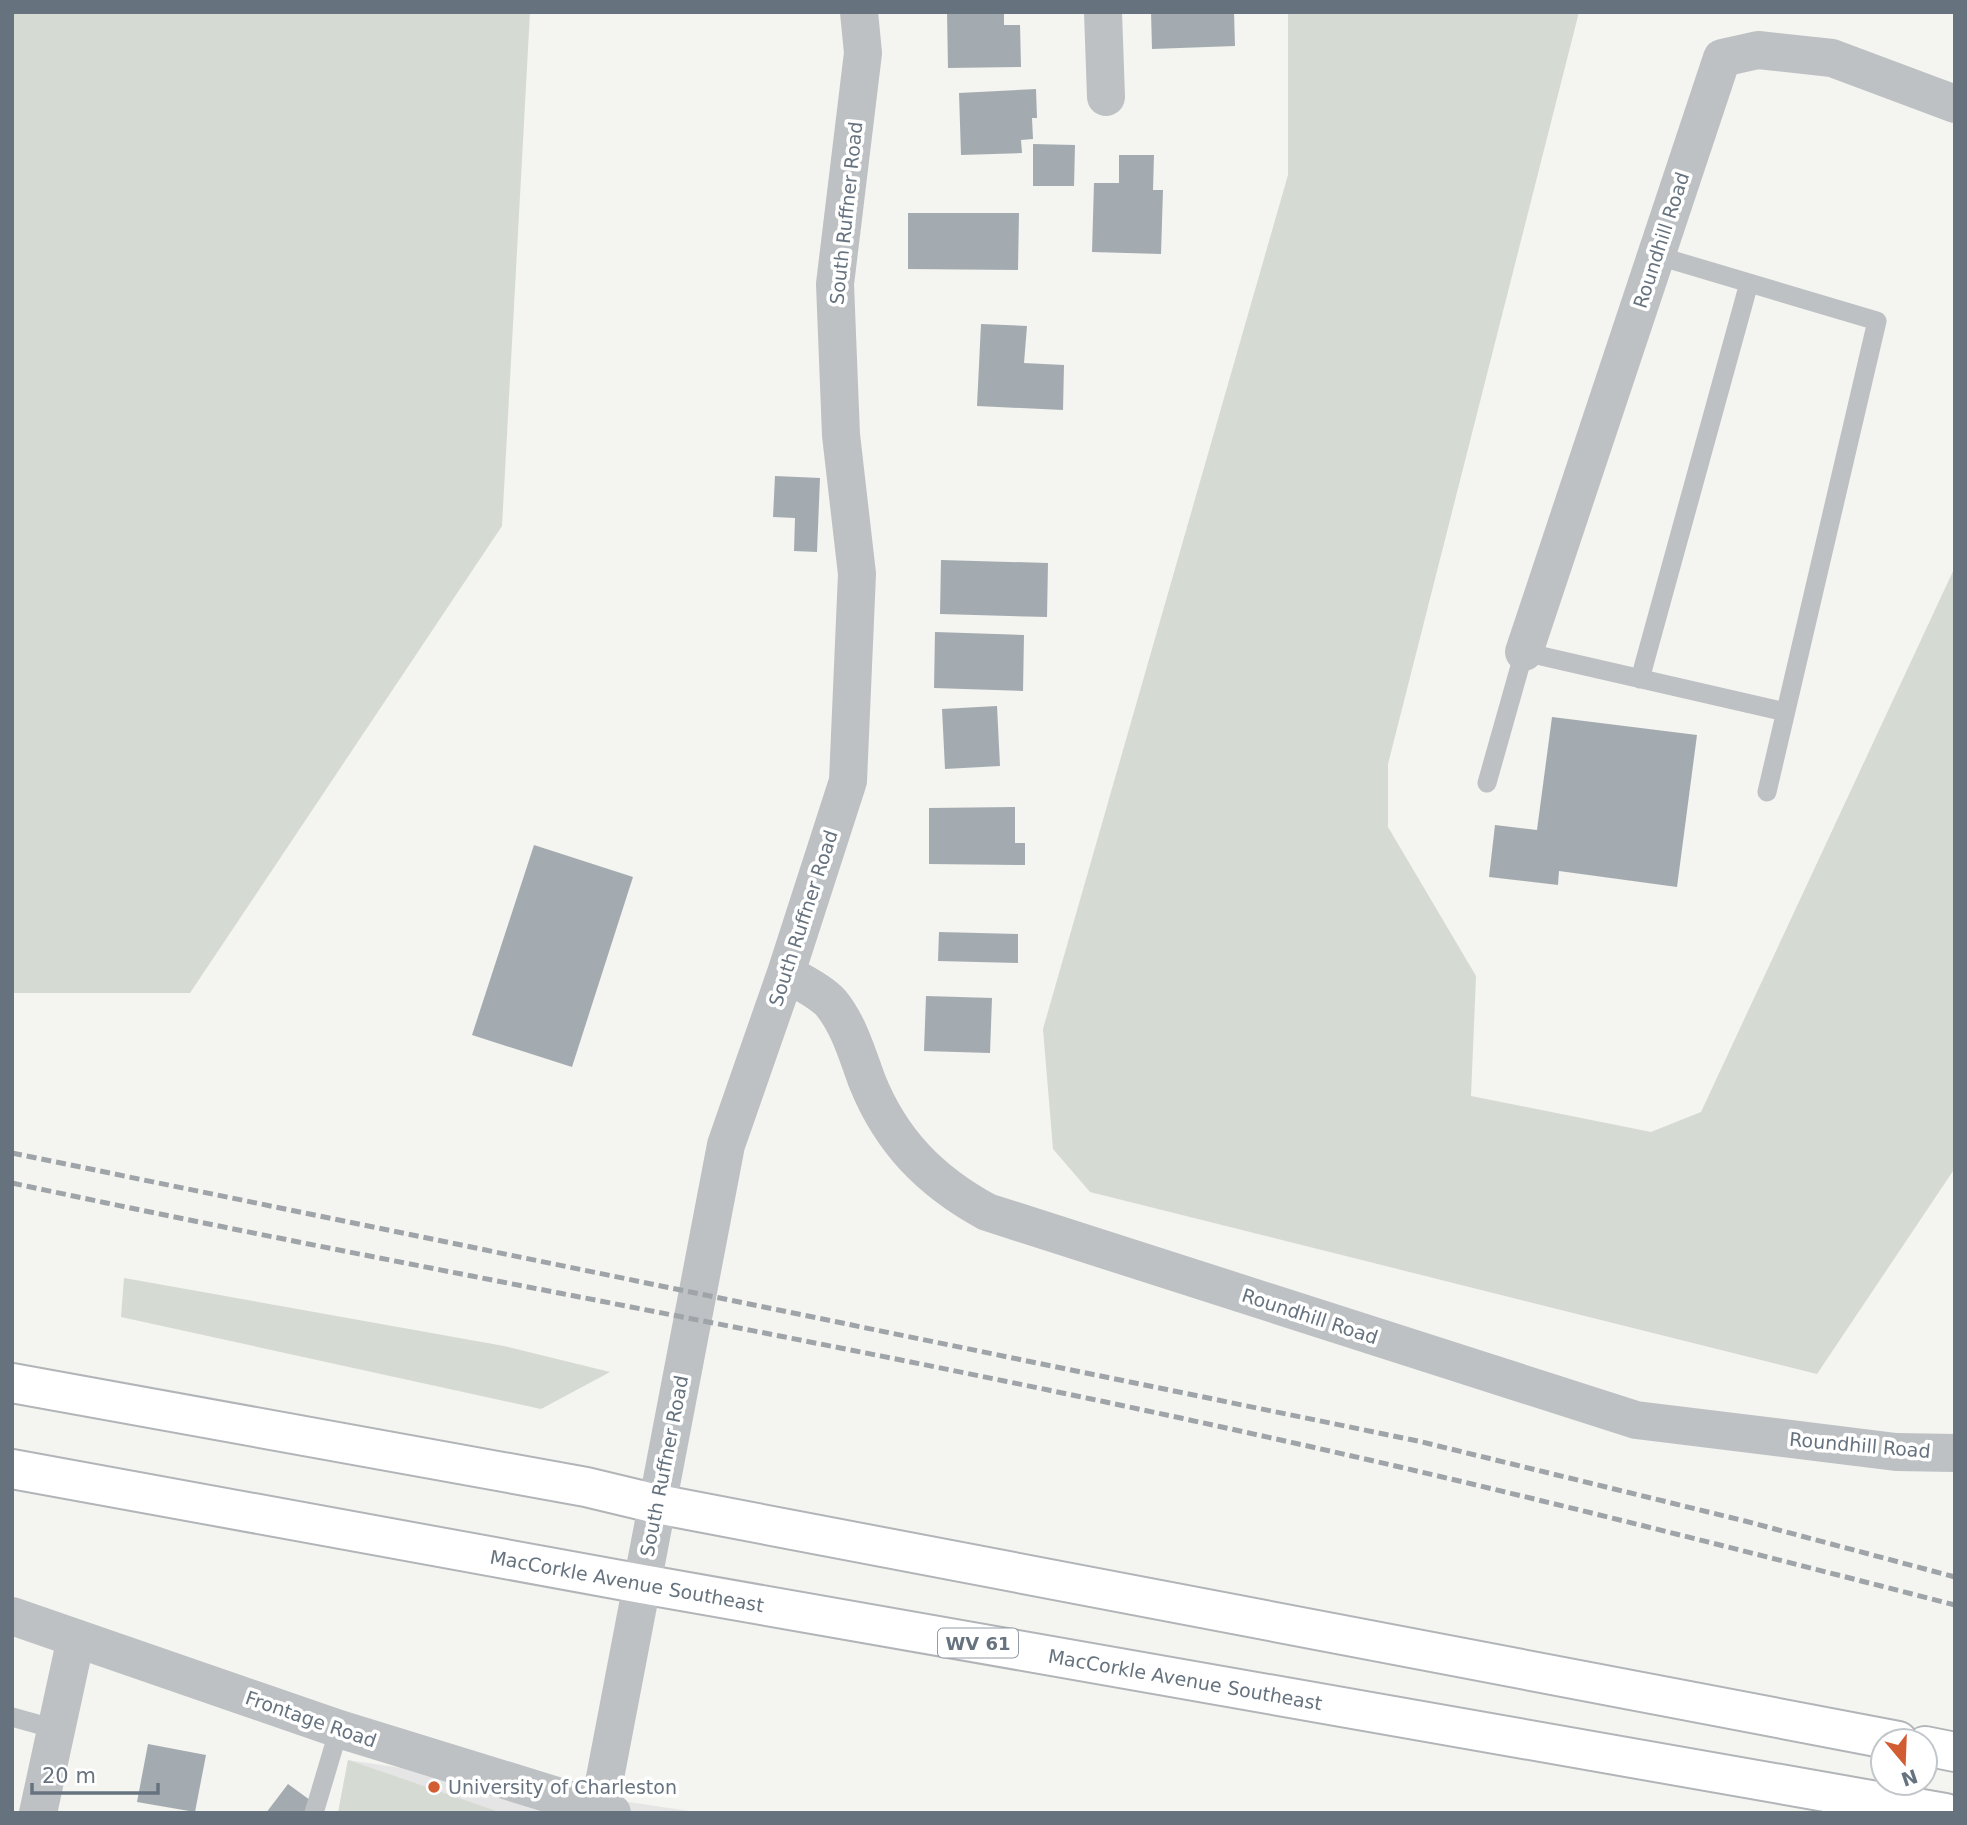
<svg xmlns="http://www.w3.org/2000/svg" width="1967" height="1825" font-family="'DejaVu Sans',sans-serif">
<rect width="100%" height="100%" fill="#f4f4f0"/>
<path fill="#e4e5e4" d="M348,1760L702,1813H338Z"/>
<path fill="#d5dad2" d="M12,12H530L502,526L190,993H12Z
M1288,12H1579L1388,764V827L1476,976L1471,1096L1651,1132L1701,1112L1955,567V1168L1817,1374L1090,1192L1053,1149L1043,1029L1288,175Z
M124,1278L504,1346L610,1372L541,1409L121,1317Z
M348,1760L502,1813H338Z"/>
<path fill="#a4abb0" d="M947,12H1004V25H1020L1021,67L948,68Z
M1151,12H1234L1235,46L1152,49Z
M1036,89L1037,118H1032L1033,139L1021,140L1022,153L961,155L959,93Z
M1033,144L1075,145L1074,186H1033Z
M1119,155H1154L1153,190H1163L1161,254L1092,252L1094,183H1119Z
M908,213H1019L1018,270L908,269Z
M981,324L1027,326L1024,363L1064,365L1063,410L977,406Z
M775,476L820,478L817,552L794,551L795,518L773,517Z
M941,560L1048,563L1047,617L940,614Z
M935,632L1024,635L1023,691L934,688Z
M997,706L1000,766L945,769L942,709Z
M1552,717L1697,735L1677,887L1559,871L1558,885L1489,877L1495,825L1537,830Z
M1015,807V843H1025V865L929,864V808Z
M534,845L633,877L572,1067L472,1035Z
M939,932L1018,934V963L938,961Z
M926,996L992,998L990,1053L924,1051Z
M148,1744L206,1755L195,1812L137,1802Z
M288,1784L314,1803L306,1813H266Z"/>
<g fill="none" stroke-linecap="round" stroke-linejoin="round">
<g stroke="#b1b5b8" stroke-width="42">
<g id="primary">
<path d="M12,1383L586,1487L657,1504L1898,1741"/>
<path id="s1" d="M12,1469L642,1584L1945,1813"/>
<path d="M1925,1746L1955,1752"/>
</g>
</g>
<path stroke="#bdc1c4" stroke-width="19" d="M1655,255L1877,321L1767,792
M1640,679L1749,283
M1487,783L1524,652L1785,712
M12,1717L55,1729
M314,1813L339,1729"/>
<path stroke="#bdc1c4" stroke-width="38" d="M1103,12L1106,97
M1524,652L1722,58L1758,50L1832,58L1955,104
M786,973C800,982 820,991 831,1003C849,1025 857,1054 867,1081C891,1141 930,1181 987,1212L1636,1420L1896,1452L1955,1453
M12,1616L339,1729L612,1813
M599,1809L726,1145L786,973L848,781L857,574L841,435L835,284L863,53L859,12
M38,1813L76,1638"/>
<use href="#primary" stroke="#fff" stroke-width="38"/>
<path stroke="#9fa4a9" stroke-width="5" stroke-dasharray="10 5" stroke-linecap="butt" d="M12,1153L1418,1441L1745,1521L1955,1577
M12,1183C432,1273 856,1345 1276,1439C1503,1489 1729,1547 1955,1605"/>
</g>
<circle fill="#d25d32" stroke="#fff" stroke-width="2.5" cx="434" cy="1787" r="7"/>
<g text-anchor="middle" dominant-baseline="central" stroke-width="7" stroke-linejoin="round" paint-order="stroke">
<rect fill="#fff" stroke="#949da5" stroke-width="2" x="938" y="1628.5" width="80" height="29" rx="5"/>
<g font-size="18" font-weight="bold" fill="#66737f">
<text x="978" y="1643">WV 61</text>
</g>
<g font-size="19" fill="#66737f" stroke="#fff">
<text transform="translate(846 213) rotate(-84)">South Ruffner Road</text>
<text transform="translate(1661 240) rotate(-72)">Roundhill Road</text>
<text transform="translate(803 918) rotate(-72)">South Ruffner Road</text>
<text transform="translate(1310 1316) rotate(18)">Roundhill Road</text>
<text transform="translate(1860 1445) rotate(5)">Roundhill Road</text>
<text transform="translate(664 1466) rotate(-79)">South Ruffner Road</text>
<text stroke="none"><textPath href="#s1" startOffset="625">MacCorkle Avenue Southeast</textPath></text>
<text stroke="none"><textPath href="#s1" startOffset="1192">MacCorkle Avenue Southeast</textPath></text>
<text transform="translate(311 1719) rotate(19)">Frontage Road</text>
</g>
<g font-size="19" fill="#66737f" stroke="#fff" text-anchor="start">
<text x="448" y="1787">University of Charleston</text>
</g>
</g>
<rect width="1967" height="1825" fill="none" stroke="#66737f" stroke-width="28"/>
<g transform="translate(1904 1762) rotate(161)"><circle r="33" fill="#ffffff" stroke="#c2c7cc" stroke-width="2"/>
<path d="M0-5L12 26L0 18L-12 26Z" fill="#d25d32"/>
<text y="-10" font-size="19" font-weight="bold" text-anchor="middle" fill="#66737f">N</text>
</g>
<path d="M32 1783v10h126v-10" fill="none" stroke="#66737f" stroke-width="3.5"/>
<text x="42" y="1783" font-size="21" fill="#66737f" stroke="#ffffff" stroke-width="5" paint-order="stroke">20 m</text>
</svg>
